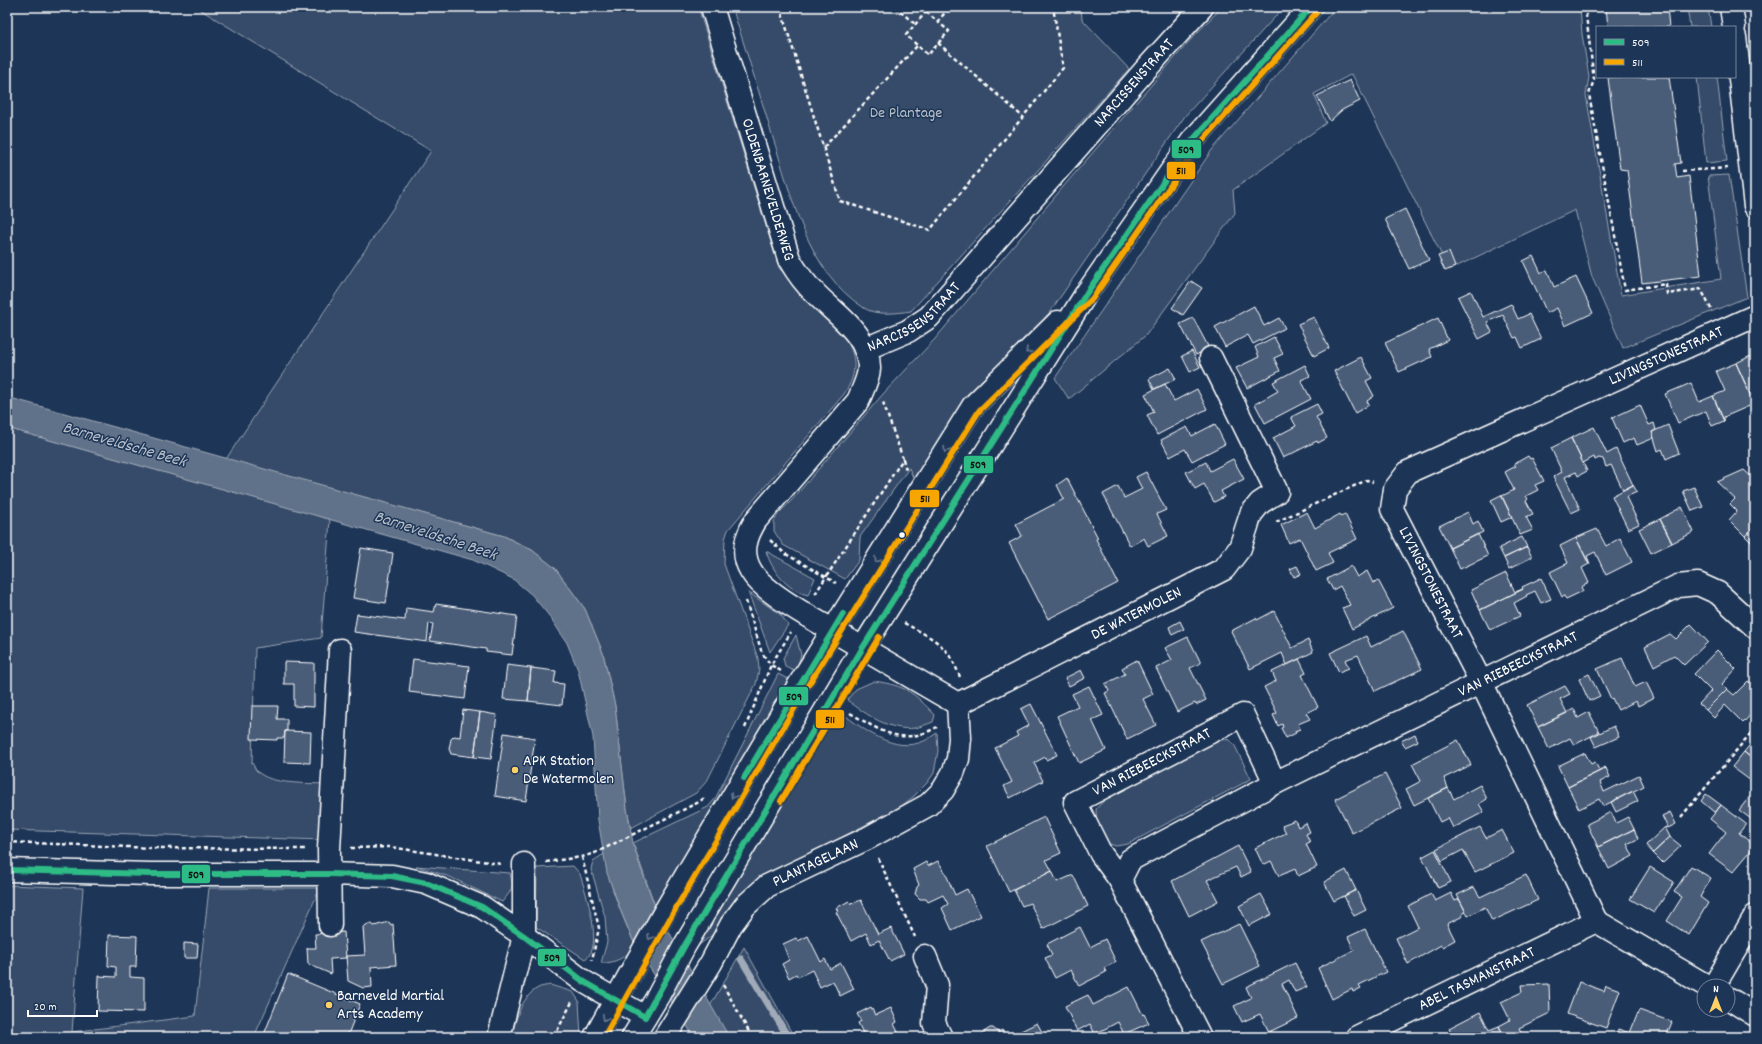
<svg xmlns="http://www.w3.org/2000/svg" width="1762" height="1044" font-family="Dekko,sans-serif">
<rect width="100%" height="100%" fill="#1d3557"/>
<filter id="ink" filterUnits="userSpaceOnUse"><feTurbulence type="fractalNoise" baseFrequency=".025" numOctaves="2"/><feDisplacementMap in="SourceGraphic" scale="8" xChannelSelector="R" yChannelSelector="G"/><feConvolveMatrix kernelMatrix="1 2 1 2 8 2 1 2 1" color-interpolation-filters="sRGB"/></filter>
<g filter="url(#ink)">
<path fill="#364b69" stroke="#9aa5b4" d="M196,7H698L779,268L844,336C857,356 858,373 844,394L728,530L725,539L724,564L758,658L759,670L756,684L707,781L696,793L631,828L627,809L615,706L603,653L585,609L555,568L532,550L504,536L226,459L431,151Z
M732,7H1081L1082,19L1129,69L911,311C897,313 876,316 864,308C806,270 792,196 772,135C759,92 746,50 732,7Z
M1222,7H1284L1185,116L1050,312L1019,349L915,482L909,468L860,537L859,560L845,579L783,545L774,531V522L778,514L792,500L883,394L935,339L1069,180L1193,37Z
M1336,7H1580L1582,34L1589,77L1586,95L1621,295L1721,279L1708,176L1729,175L1747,297L1623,348L1592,277L1575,210L1449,270L1352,74L1314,94L1326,123L1233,190L1235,213L1146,335L1069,399L1055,378L1212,150Z
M1687,7H1708L1711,27H1690Z
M1697,77H1717L1727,161L1706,163Z
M7,428L330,519L321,638L255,648L252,763C254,765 255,770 257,771C270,785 307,783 325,784L324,840L7,830Z
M766,551L815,578L808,595C787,590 772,571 766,551Z
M748,592L781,615L788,625L770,652Z
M796,635L801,655L796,671L785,666L783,658Z
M778,674L792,681L656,909L633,843L708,807L715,799Z
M874,681C907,686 913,692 935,715L933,722C927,724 921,727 915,728C890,732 866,714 847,700L856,689Z
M836,713H842C864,730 895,754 924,741C929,739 933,735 937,733L938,751L934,773L927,783L913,797L900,807L759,880L711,936L691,951Z
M1223,739L1230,740L1235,746L1251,779L1128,844L1116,846L1106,843L1097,828L1096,809L1107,797Z
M604,854C609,886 622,915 635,945C629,956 614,964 601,963L607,942L605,917L591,869L593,861Z
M416,866L510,873C514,889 512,890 502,902L450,877Z
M573,866L580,874C585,891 605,948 585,959L536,927L537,868Z
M7,885L83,888L72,1032L195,1016L209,888H320L254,1037H7Z
M744,947L794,1037H729L710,1006Z
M550,985L573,992L579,1001L581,1037H512C515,1021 521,997 538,988C541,986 547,986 550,985Z"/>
<path fill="#617289" stroke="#a0aab8" d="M7,397L504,536L532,550L555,568L585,609L603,653L615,706L627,809L633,843L640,866L656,909L729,1037H694L635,945L622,914L607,873L598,820L593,737L578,670L567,643L550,617L532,595L513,579L473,560L7,428Z"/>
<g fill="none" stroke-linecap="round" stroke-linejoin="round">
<path stroke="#a0aab8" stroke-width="7" d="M741,959L788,1037"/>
</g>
<path fill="#4a5d79" stroke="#fff" d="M1606,7H1667L1669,27H1608Z
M1615,77H1669L1681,163L1675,164L1677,178L1689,176L1701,276L1642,283L1627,170L1620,169L1608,78Z
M1350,80L1360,101L1342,110L1330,121L1317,96Z
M1405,209L1429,260L1409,269L1385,219Z
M1449,252L1455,267L1445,271L1438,256Z
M1533,256L1541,273L1547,270L1554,287L1576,277L1593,313L1565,326L1557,308L1547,313L1523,261Z
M1191,281L1202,288L1183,315L1172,308Z
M1471,291L1483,317L1511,304L1518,319L1529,314L1541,339L1522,348L1517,337L1514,338L1503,315L1487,322L1492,332L1479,339L1458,297Z
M1254,306L1264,326L1279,318L1285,328L1253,344L1248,335L1225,347L1215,327Z
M1314,317L1329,348L1314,356L1298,324Z
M1193,318L1209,348L1196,355L1180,324Z
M1438,318L1448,340L1429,349L1432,357L1399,372L1385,343Z
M1274,337L1283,354L1274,358L1280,371L1247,388L1236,368L1259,357L1255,347Z
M1192,351L1200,367L1190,372L1182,356Z
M1755,354V394L1751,396L1736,363Z
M1361,357L1372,378L1366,381L1374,396L1367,401L1369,405L1355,413L1334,371Z
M1736,363L1754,404L1724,417V421L1713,396L1725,391L1716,371Z
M1305,365L1310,376L1301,380L1311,399L1265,423L1255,404L1278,391L1273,382Z
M1170,368L1176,379L1154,389L1149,379Z
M1691,383L1699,402L1713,396L1724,421L1712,426L1706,411L1678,423L1665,394Z
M1165,384L1174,401L1197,389L1207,409L1157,435L1147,415L1154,412L1145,394Z
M1317,404L1322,414L1316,417L1327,438L1318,443L1317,441L1283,458L1273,438L1296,426L1291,417Z
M1640,405L1649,425L1654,423L1656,430L1652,432L1654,438L1637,445L1634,438L1623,443L1612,418Z
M1215,424L1225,444L1192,461L1185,449L1170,457L1161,440L1187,427L1192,436Z
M1668,425L1679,453L1666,459L1662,449L1658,451L1652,432Z
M1594,427L1607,454L1616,449L1633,485L1623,490L1611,465L1606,467L1603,459L1599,458L1595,460L1594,457L1583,463L1571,438Z
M1571,438L1587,471L1578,476L1576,472L1565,477L1580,509L1571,513L1553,477L1562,472L1551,448Z
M1528,456L1530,459L1532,458L1544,481L1535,485L1538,490L1526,496L1528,499L1526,501L1533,514L1526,517L1533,530L1520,535L1502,496L1514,490L1505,472L1516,466L1514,464Z
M1233,459L1244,479L1221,491L1224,497L1214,502L1204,484L1195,489L1186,472L1206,462L1210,471Z
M1744,470L1755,480V499L1753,501L1755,503V526L1745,536L1729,520L1737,511L1730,504L1735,499L1717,482Z
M1146,472L1166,510L1157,514L1168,536L1148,546L1144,538L1130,546L1103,494L1118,486L1124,498L1142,489L1136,477Z
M1067,478L1098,538L1096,539L1118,583L1048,619L1009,543L1022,536L1016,524L1064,499L1057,485Z
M1633,485L1637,492L1626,497L1639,524L1628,529L1612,496Z
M1694,487L1703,507L1692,511L1683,491Z
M1501,495L1512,517L1501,522L1491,500Z
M1682,507L1694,532L1672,543L1660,519Z
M1307,512L1315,528L1340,514L1341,516L1345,514L1357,539L1328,553L1333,563L1316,571L1300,538L1289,543L1281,525Z
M1468,512L1473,524L1478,521L1483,532L1450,548L1439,526Z
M1660,519L1672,543L1651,553L1639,529Z
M1755,526V546L1745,536Z
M1597,529L1606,546L1620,538L1632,562L1606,575L1595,552L1587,556L1590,564H1589L1576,538Z
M1478,534L1488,556L1460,569L1450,548Z
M1522,537L1527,547L1504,558L1499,548Z
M1576,538L1589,564L1582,568L1589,583L1581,587L1583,591L1566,599L1564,596L1562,597L1550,572L1568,563L1560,546Z
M1527,547L1532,557L1509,569L1504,558Z
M361,548L393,553L386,603L353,598Z
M1297,566L1301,574L1294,577L1290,569Z
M1351,566L1357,577L1367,571L1373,583L1378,580L1393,608L1352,629L1342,608L1350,605L1340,586L1333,590L1327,579Z
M1506,573L1515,592L1523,589L1480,610L1471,590Z
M1541,578L1551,599L1541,603L1535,591L1526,595L1527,596L1514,603L1520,616L1490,630L1480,610L1523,589L1522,587Z
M436,604L517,616L512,655L486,652V649L430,641L433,624L429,623L427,642L354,632L357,614L405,620L406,608L434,612Z
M1274,611L1292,648L1308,640L1313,652L1287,665L1282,653L1250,669L1231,631L1256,618L1257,620Z
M1180,621L1184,629L1172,635L1169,627Z
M1691,624L1708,642L1684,665L1674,655L1654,666L1645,647L1670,634L1676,639Z
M1403,631L1422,669L1375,691L1358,655L1345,660L1349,668L1339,672L1330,653L1366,636L1371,647Z
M1188,637L1201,663L1190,668L1206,700L1196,705L1195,703L1177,712L1156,668L1172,660L1165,648Z
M1717,650L1736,669L1722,684L1727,689L1706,710L1699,704L1711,691L1694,674Z
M1622,658L1635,687L1646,682L1654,698L1638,706L1636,701L1618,710L1612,698L1611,699L1597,669Z
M413,659L469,666L465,699L409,692Z
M1299,659L1306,673L1302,675L1318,707L1306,713L1310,719L1298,724L1300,729L1295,731L1296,733L1286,738L1281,728L1283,727L1282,724L1278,726L1273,715L1277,713L1264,687L1276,681L1272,672Z
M1137,660L1153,694L1143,699L1156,725L1127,739L1105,693L1109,691L1105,684L1125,674L1122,668Z
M284,662L314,663V707L294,706V684H284Z
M507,665L531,668L528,701L503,699Z
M531,668L556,671L554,683L564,684L562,705L528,701Z
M1081,670L1085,678L1069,686L1065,678Z
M1589,674L1600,696L1589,701L1579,679Z
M1748,681L1755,687V710L1743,723L1725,705L1714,718L1706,710L1727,689L1734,695Z
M1089,686L1103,715L1092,720L1106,750L1079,763L1057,716L1078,706L1072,694Z
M1565,686L1570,694L1560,699L1567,713L1538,727L1527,705Z
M1031,704L1057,755L1046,760L1045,757L1034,763L1043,781L1010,798L1004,786L1012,782L995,748L1018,736L1016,732L1029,725L1021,709Z
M252,706H278L277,719H287V731H285L284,738H277V740L251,739Z
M1574,709L1578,718L1589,712L1599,732L1574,745L1570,738L1549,749L1538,727Z
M463,710L480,712L474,757L451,754L449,749L451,739L454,736L460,737Z
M480,712L497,715L491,759L474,757Z
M1614,726L1619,737L1596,747L1591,737Z
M285,731L311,732L310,763L284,762Z
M504,733L535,738L526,801L495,796Z
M1415,734L1418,741L1405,747L1401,741Z
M1755,739V761L1744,752Z
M1458,740L1471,765L1444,778L1448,788L1414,805L1406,789L1421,781L1412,764Z
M1744,752L1755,761V776L1751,781L1732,767Z
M1585,753L1591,764L1595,762L1599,770L1605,767L1606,768L1568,787L1558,766Z
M1606,768L1610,777L1600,782L1604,792L1639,775L1644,786L1603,806L1599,799L1579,809L1568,787Z
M1385,774L1402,808L1352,833L1335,799Z
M1480,785L1487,799L1479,804L1484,812L1453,828L1448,818L1440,822L1428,798L1448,788L1454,799Z
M1755,790V822L1739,810Z
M1633,791L1638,801L1616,812L1611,802Z
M1706,794L1721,805L1715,813L1701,801Z
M1721,805L1746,824L1739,833L1755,846L1733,872L1709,854L1726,832L1710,819Z
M1611,812L1616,823L1628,817L1634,829L1598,847L1587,824Z
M1670,812L1676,824L1668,828L1662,816Z
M1044,817L1061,853L1046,860L1052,871L1009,892L987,846Z
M1295,820L1298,827L1306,823L1310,832L1306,834L1310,842L1306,844L1317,867L1298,876L1295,869L1279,876L1271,861L1263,865L1255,848L1286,833L1282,825Z
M1480,827L1486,838L1502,830L1514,853L1475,872L1463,850L1442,861L1436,849Z
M1665,827L1670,837L1653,853L1646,845Z
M1634,829L1638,839L1627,844L1633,856L1609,869L1598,847Z
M1670,837L1681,846L1663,863L1653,853Z
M1238,846L1251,872L1241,877L1236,867L1207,880L1218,901L1189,916L1172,881Z
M1435,850L1451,882L1438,888L1422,857Z
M938,861L945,872L955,895L967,889L981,916L952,930L942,908L948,904L943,895L928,902L926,899H920L915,894L917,887L919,885L913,869L926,862L928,866Z
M1691,866L1711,878L1700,897L1708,903L1689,935L1667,921L1682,897L1674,892Z
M1650,867L1674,882L1654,913L1630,899Z
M1346,870L1356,890L1334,901L1324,882Z
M1052,871L1057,882L1073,875L1088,906L1043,929L1030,903L1022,906L1014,890Z
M1526,875L1538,900L1492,921L1485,907L1468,916L1457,895L1474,887L1480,897Z
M1356,890L1366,910L1354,916L1344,896Z
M1451,893L1455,901L1459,899L1466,912L1462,914L1463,916L1447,924L1455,940L1442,947L1441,945L1408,964L1396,938L1418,927L1408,906L1431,894L1435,901Z
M1261,894L1272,914L1249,926L1239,906Z
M861,900L878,934L891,928L904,954L890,961L879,940L871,944L866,933L851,941L836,912L838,911L836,908L849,901L851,904Z
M389,922L391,925L393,924L396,965L371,967L372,987L363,988L348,981L346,956L365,955L363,927L368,924H372L374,926Z
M1239,924L1260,966L1223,984L1201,942Z
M1080,927L1090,947L1105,939L1116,962L1104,968L1106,972L1079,986L1071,970L1055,978L1045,958L1052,955L1047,944Z
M1365,929L1386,972L1359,985L1361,988L1353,992L1352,989L1332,999L1318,968L1354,950L1348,937Z
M344,932L346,958L330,959L331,974L308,964L307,948H316L315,934Z
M109,935L137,936L136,967H130V977L144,978V1012L98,1011L99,976L116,977V967L108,966Z
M808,936L821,962L825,959L830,969L841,963L854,989L840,996L833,981L820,987L812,970L798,977L796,974L789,978L782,964L789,960L783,944L796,938L798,941Z
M184,943L198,944L197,958H184Z
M1295,963L1307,987L1295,992L1289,980L1282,984L1298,1018L1269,1032L1260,1014L1242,1022L1234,1006L1251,998L1246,987Z
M288,974L360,1004L347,1037H263Z
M1579,982L1604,991L1606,985L1620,990L1606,1028L1567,1014Z
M1549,984L1550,1013L1519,1028L1523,1037H1504L1499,1026L1510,1020L1501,1002L1522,992L1521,985Z
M1129,987L1143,1015L1144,1014L1149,1023L1124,1034L1118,1022L1095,1034L1090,1024L1077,1031L1065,1006L1088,995L1093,1005Z
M871,1007L875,1015L891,1008L897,1022L894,1024L899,1034L892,1037H865L858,1023L861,1021L857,1014Z
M1639,1010L1672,1022L1666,1037H1615L1618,1029L1630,1033Z
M1480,1012L1489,1030L1499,1026L1504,1037H1454L1449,1028Z
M1037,1023L1045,1037H1011V1036Z
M990,1028H993L998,1032L1002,1030L1005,1037H984V1032Z"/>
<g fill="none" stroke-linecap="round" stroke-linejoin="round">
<g stroke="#fff" stroke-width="25">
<g id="minor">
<path id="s1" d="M712,7L789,259C796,271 804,283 815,293C835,314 870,335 869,369C868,380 862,391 858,401L756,520C746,536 740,553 751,571C763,592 810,617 832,630C874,655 916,680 958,704"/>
<path d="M1731,7L1734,27"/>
<path d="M1735,37L1755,206"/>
<path id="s2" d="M865,349L908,331L929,317L1146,69L1202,7"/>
<path id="s3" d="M958,704L1224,569L1240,548L1251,514L1260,503L1277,492L1211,358"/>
<path d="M7,870L150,874H329L392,876L426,883L482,907L524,936L583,981L645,1017"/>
<path id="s4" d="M1120,880L1130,860L1275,783L1678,586L1698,584L1718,593L1755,627"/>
<path d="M330,925L329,849L340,650"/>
<path d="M925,956L937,985L934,1023L941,1037"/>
<path id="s5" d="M1707,986L1596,921L1481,682L1392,509L1395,489L1408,472L1755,316"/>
<path d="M1714,986L1755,916"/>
<path d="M1728,998L1755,1015"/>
<path d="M499,1037L524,936V864"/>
<path id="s6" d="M665,1037L711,963L731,925L745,906L767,886L868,838L928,805L943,790L953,773L958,759L960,738L958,704"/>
<path id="s7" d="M1200,1037L1120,880L1101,854L1075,802L1243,715L1275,783"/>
<path id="s8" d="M1357,1037L1596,921"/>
</g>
</g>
<g stroke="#fff" stroke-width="25">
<path id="major" d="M595,1037L665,911L800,683L973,406L1058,322
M633,1037L658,996L685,945L862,649L1086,294L1192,141L1311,7"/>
</g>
<path stroke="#fff" stroke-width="2.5" stroke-dasharray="4 3" stroke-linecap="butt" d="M780,7L840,201L930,230L1063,68L1053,7
M895,7L915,24
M1585,7L1594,80L1589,94L1625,290L1666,284L1667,294L1701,289L1712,311
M926,12L949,31L928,55L906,35Z
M937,22L950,7
M938,43L1023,117
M824,147L917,46
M1682,171L1728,168
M903,459L906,470
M1276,522L1367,480L1373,482
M770,540L784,553L836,583
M815,594L903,459L883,402
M746,601L762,653L771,665L781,671
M904,623C935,640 947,643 960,677
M850,713C881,731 902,747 937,727
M745,728L771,665L791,632
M1681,817L1755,728
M7,842L153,848L306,849
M351,848L390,847L501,864
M582,857L599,928L592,960
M878,858L915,937
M546,862L582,857L595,853L699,802L704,798
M723,985L752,1037
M554,1037L573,1000"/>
<use href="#minor" stroke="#1d3557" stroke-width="22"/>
<use href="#major" stroke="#1d3557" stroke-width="22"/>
<g stroke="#1d3557" stroke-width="9">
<path id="bus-1" d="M744,778L843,614
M7,870L150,874H329L392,876L426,883L482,907L524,936L583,981L645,1017L685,945L862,649L1086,294L1192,141L1311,7"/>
</g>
<g stroke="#1d3557" stroke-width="9">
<path id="bus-2" d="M781,801L879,637
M604,1037L672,915L807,687L979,411L1092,299L1198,146L1317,12"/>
</g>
<use href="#bus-1" stroke="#2dbb86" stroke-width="6"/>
<use href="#bus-2" stroke="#f7a600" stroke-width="6"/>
</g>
<defs><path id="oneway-chevron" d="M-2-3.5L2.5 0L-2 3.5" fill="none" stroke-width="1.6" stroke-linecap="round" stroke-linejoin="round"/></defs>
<g stroke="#6c7c92">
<use href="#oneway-chevron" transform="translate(1028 351) rotate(135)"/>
<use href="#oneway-chevron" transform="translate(946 450) rotate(122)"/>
<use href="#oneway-chevron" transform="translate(877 560) rotate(122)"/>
<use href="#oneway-chevron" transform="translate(733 796) rotate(121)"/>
<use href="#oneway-chevron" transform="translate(650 937) rotate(120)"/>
<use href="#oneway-chevron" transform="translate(605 1018) rotate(119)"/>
</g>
</g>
<circle fill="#fff" stroke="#1d3557" stroke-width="1.5" cx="902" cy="535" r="3.5"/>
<g fill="#ffd166" stroke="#1d3557" stroke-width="1.5">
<circle cx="515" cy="770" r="4"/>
<circle cx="329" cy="1005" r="4"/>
</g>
<g text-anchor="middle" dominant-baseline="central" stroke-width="3" stroke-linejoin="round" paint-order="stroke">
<g font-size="16" fill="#fff" stroke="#1d3557">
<text stroke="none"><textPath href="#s2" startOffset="383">NARCISSENSTRAAT</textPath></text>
<text stroke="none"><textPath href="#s1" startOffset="191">OLDENBARNEVELDERWEG</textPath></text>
<text stroke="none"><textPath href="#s2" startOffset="59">NARCISSENSTRAAT</textPath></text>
<text stroke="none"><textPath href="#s5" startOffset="913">LIVINGSTONESTRAAT</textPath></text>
<text transform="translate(1430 583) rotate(63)">LIVINGSTONESTRAAT</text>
<text stroke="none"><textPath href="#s3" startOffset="200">DE WATERMOLEN</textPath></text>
<text stroke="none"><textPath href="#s4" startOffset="457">VAN RIEBEECKSTRAAT</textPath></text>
<text stroke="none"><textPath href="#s7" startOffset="353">VAN RIEBEECKSTRAAT</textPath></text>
<text stroke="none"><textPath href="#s6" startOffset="237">PLANTAGELAAN</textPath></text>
<text stroke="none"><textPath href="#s8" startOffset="133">ABEL TASMANSTRAAT</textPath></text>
</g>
<g font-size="16" fill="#b9c0ca" stroke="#1d3557">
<text x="906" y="113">De Plantage</text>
</g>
<g font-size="16" fill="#fff" stroke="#1d3557" text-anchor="start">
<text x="523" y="761">APK Station<tspan x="523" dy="18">De Watermolen</tspan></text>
<text x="337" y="996">Barneveld Martial<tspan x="337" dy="18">Arts Academy</tspan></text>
</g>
<g font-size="17" font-style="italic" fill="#b8c0ca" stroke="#1d3557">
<text transform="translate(124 446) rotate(16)">Barneveldsche Beek</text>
<text transform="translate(435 537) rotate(18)">Barneveldsche Beek</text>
</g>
</g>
<g stroke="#1d3557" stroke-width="1.5">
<rect x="1171" y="139" width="31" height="20" rx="4" fill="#2dbb86"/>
<rect x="1166" y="161" width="30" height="19" rx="4" fill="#f7a600"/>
<rect x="963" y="455" width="31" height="19" rx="4" fill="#2dbb86"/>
<rect x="909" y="489" width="31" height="19" rx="4" fill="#f7a600"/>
<rect x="778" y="686" width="31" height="20" rx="4" fill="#2dbb86"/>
<rect x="815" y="709" width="30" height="20" rx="4" fill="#f7a600"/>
<rect x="181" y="864" width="30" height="20" rx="4" fill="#2dbb86"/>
<rect x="537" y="948" width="30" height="19" rx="4" fill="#2dbb86"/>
</g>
<g font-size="11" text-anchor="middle" font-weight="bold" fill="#111">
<text x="1186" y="153">509</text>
<text x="1181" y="174">511</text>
<text x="978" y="468">509</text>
<text x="925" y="502">511</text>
<text x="794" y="700">509</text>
<text x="830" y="723">511</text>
<text x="196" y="878">509</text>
<text x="552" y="961">509</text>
</g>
<rect width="1762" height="1044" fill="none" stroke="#1d3557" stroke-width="24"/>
<rect x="12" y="12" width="1738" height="1020" fill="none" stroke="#fff" stroke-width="1.5" filter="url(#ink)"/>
<rect x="1596" y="26" width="140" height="52" fill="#1d3557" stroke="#77869a"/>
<rect x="1604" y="39" width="20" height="6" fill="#2dbb86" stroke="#77869a"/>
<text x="1632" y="46" font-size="12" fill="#ffffff">509</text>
<rect x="1604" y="59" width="20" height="6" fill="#f7a600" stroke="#77869a"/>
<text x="1632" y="66" font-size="12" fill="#ffffff">511</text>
<g transform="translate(1716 998)"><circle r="19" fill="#1d3557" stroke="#77869a"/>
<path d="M0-3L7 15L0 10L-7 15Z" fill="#ffd166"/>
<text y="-6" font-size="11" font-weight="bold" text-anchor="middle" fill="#ffffff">N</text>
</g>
<path d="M28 1010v6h69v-6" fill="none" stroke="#ffffff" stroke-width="2"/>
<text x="34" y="1010" font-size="12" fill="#ffffff" stroke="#1d3557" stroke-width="3" paint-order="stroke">20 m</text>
</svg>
